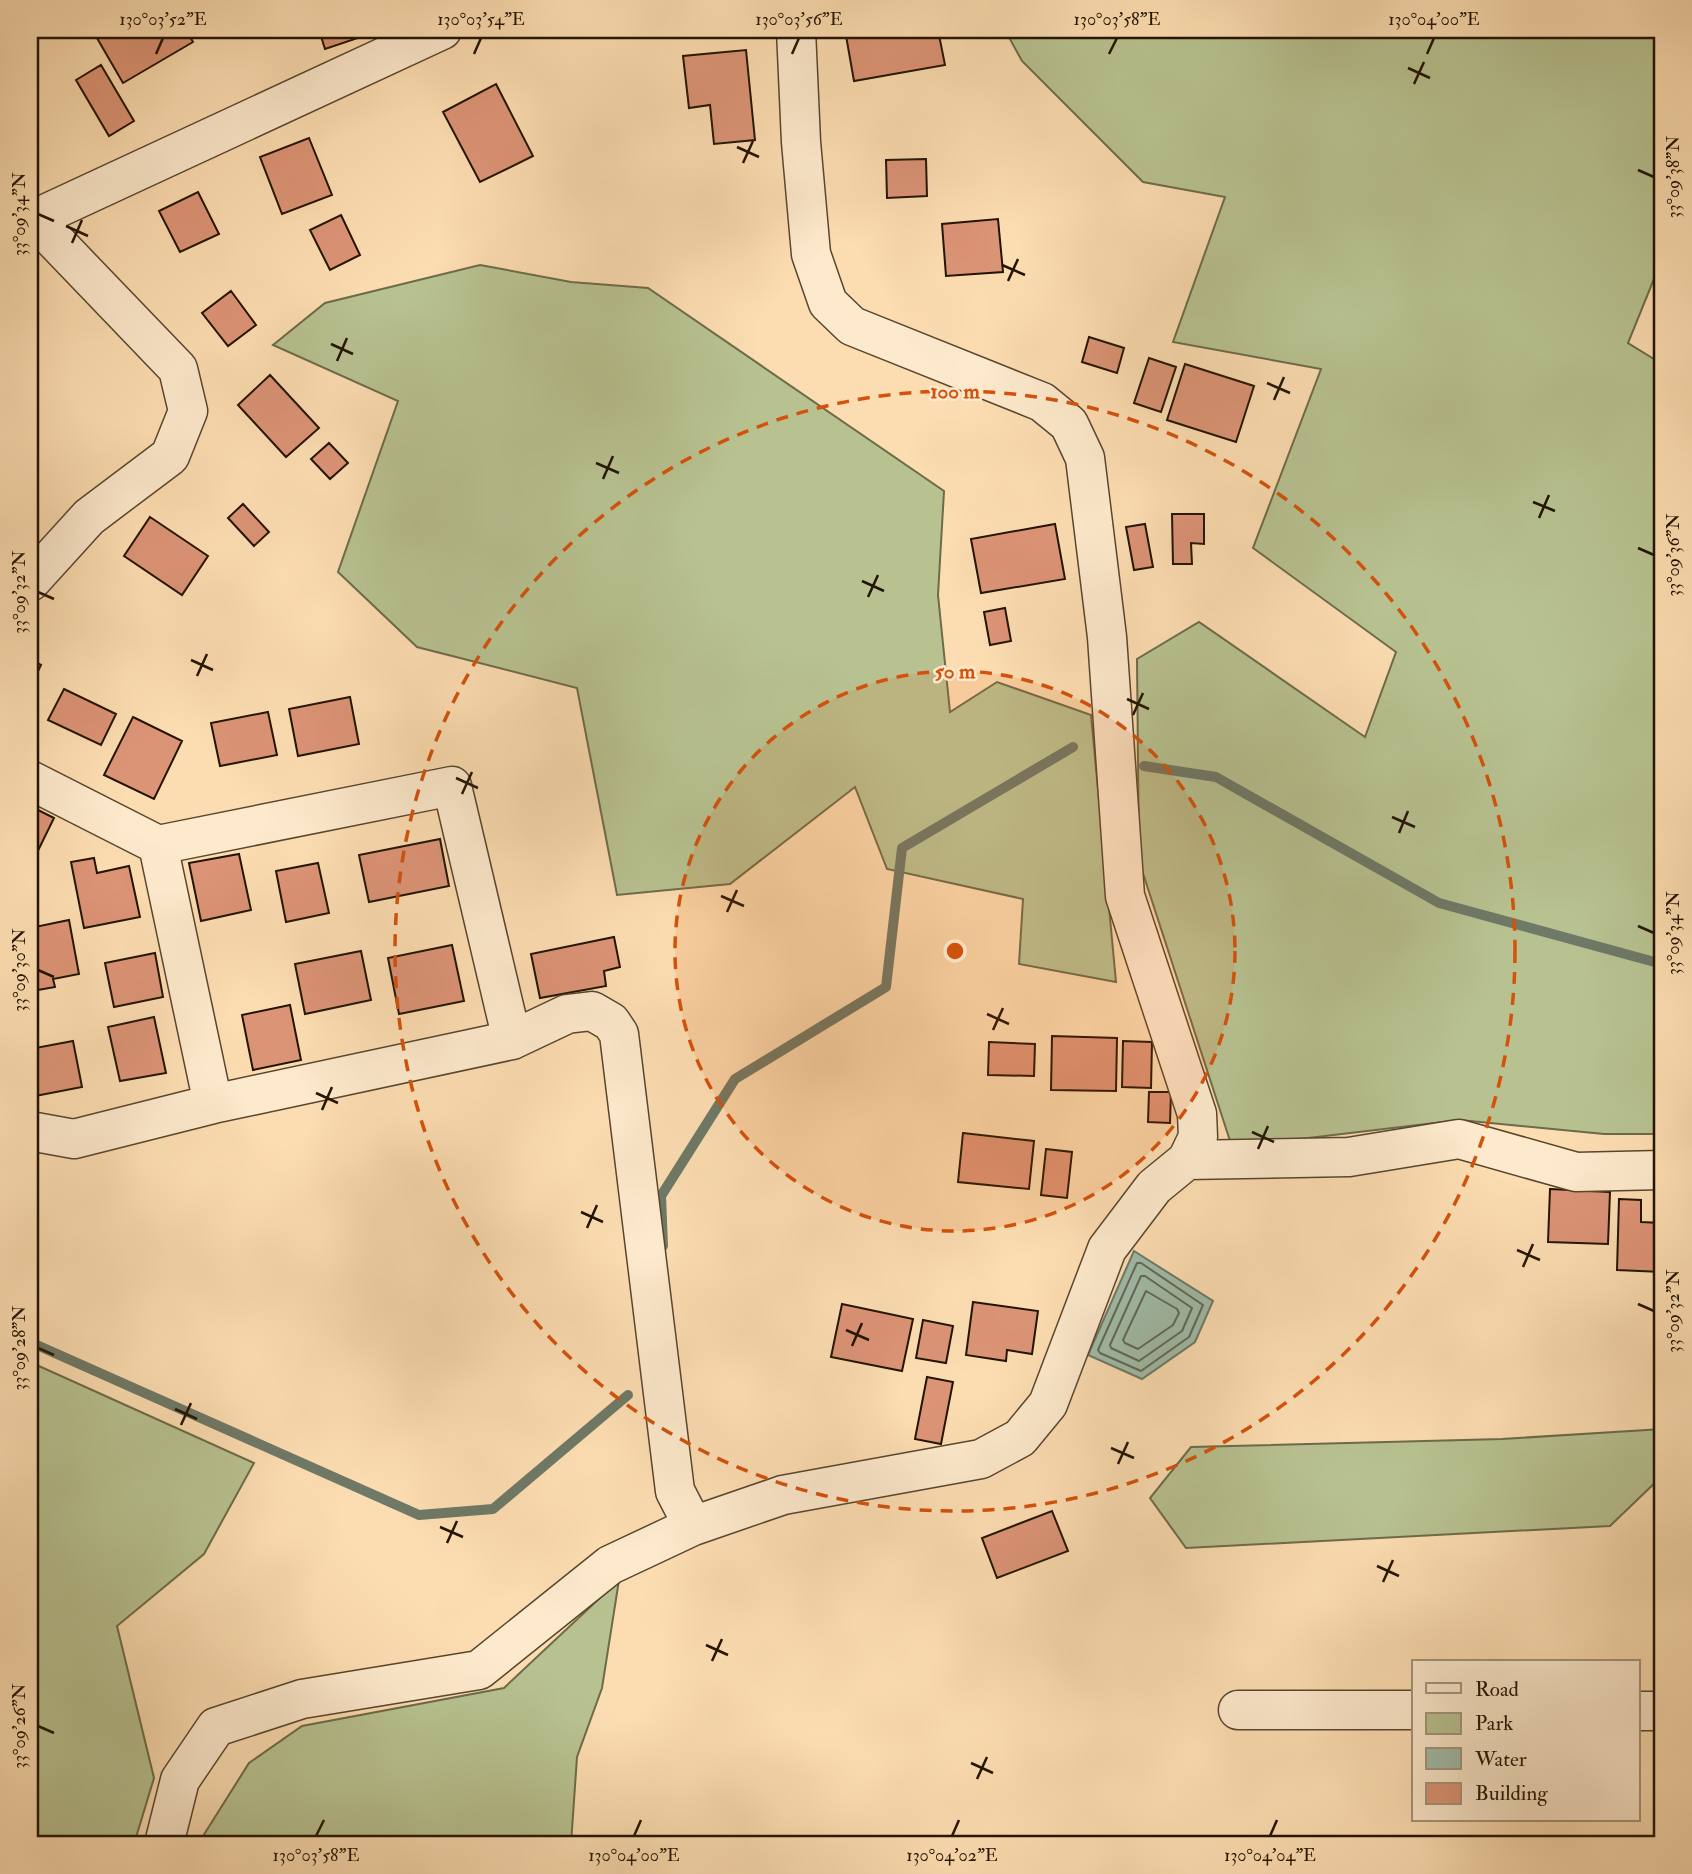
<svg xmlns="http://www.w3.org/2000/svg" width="1692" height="1874" font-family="'IM FELL Double Pica',serif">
<rect width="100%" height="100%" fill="#fcddb1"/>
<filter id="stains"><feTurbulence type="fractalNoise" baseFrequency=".00286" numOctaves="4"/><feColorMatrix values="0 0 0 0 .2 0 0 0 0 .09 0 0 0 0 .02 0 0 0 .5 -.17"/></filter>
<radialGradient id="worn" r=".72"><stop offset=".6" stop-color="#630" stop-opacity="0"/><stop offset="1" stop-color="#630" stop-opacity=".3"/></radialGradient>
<path fill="#b8c291" stroke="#6d6b4a" stroke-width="2" d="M1005,30H1662V259L1628,343L1662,364V1134H1604L1460,1120L1232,1147L1139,861L1137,659L1199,622L1365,737L1396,652L1253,548L1321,369L1173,342L1225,197L1143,182L1022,61Z
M480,265L571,282L648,288L944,491L938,595L950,712L997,682L1091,715L1116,982L1019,964L1023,899L887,869L855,787L730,884L617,895L577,688L417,647L338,572L398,401L273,345L325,303Z
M30,1362L254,1463L204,1554L117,1626L154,1778L134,1844H30Z
M1662,1429V1476L1610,1526L1186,1548L1150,1498L1191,1447L1502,1439Z
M619,1580L602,1688L577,1757L571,1844H198L249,1763L302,1726L504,1688Z"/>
<path fill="#a0bca9" stroke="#6e7967" stroke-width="2" d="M1134,1251L1213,1301L1195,1342L1142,1379L1088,1355Z"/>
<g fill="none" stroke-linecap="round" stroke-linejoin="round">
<path stroke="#616856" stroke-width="2" d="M1137,1263H1141L1203,1305L1189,1337L1141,1371L1100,1353L1098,1350Z
M1141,1276H1145L1192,1308L1182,1331L1139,1361L1111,1348L1110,1345Z
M1146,1291L1177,1309L1179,1313L1173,1325L1138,1349L1125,1343L1123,1340Z"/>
<path stroke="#6e7967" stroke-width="10" d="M1144,766L1216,777L1439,903L1662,964
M663,1246L661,1196L735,1079L886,987L902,848L1073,747
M30,1342L419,1515L493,1509L628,1395"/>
</g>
<path fill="#dc9476" stroke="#221403" stroke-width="2" d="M110,30H186L193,42L123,83L97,38Z
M319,30H358L361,37L325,49Z
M691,30H758L691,37Z
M845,30H938L945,65L854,81Z
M746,50L755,140L714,144L710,105L689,108L683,56Z
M101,65L134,121L109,136L76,80Z
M496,84L533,156L480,182L443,112Z
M309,138L332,195L282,214L260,157Z
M926,159L927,196L887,198L886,160Z
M198,192L219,234L180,252L159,211Z
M341,215L360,255L330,270L310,230Z
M998,219L1003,272L946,276L942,224Z
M231,291L256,325L228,346L202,313Z
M1089,337L1124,348L1117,373L1082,362Z
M1149,358L1176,367L1161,412L1134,403Z
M1185,364L1254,386L1236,442L1167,420Z
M270,375L319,428L286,457L238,405Z
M329,443L348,463L330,479L311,459Z
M243,504L269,532L254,546L228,518Z
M1172,514H1204V544L1191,543L1192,564H1173Z
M150,517L208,556L182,595L124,556Z
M1055,524L1065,579L981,593L971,539Z
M1145,524L1153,567L1134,570L1126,527Z
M1005,608L1011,641L990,645L984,612Z
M30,659L41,665L30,688Z
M64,689L116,714L101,745L48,720Z
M350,697L359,744L298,756L289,709Z
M268,712L277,755L220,766L211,723Z
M133,717L182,741L154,799L104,775Z
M30,806L54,818L30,867Z
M440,839L449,886L369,902L359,855Z
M239,854L251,910L201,921L189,863Z
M94,858L97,873L129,866L140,917L84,928L71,862Z
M318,863L329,913L286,922L276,871Z
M69,920L79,974L53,979L55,987L32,991L30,978V928Z
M614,937L620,967L604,971L606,986L540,998L531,954Z
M452,945L464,1001L399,1014L388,958Z
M361,951L371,1000L305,1014L295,964Z
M155,953L163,997L114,1007L105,963Z
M290,1005L301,1060L253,1070L242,1015Z
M154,1017L166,1073L120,1081L108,1027Z
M1052,1036L1117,1038L1116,1091L1051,1090Z
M73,1041L82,1087L30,1097V1049Z
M1123,1041L1152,1042L1151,1088L1122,1087Z
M989,1042L1035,1044L1034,1076L988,1075Z
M1149,1092H1171L1170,1123L1148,1122Z
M963,1133L1034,1141L1029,1189L958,1182Z
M1046,1149L1072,1152L1067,1198L1041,1195Z
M1550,1189L1610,1192L1608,1244L1548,1242Z
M1619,1199L1641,1200V1222L1662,1223V1272L1617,1270Z
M973,1302L1038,1311L1032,1354L1007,1350L1006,1361L966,1355Z
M842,1304L913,1319L902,1371L831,1357Z
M923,1320L953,1326L946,1363L916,1358Z
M927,1377L953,1382L941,1444L915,1439Z
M1052,1511L1068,1551L997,1578L982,1538Z"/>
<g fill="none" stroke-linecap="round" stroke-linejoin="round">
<g stroke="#58462e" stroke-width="41">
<path id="minor" d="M30,221L442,30
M30,582L89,517L170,456L188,411L178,369L33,218
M30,780L158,845L452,786L512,1040
M158,845L213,1104
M30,1131L74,1139L213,1104L512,1040L567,1014L592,1011L611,1022L619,1034L675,1491L693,1526
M1187,1160L1349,1157L1459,1139L1576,1172L1662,1170
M1238,1710H1414
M1638,1711H1662
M164,1844L180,1780L216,1727L302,1699L479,1670L610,1565L693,1526L783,1495L981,1459L1020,1438L1048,1404L1107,1249L1154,1187L1187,1160L1198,1137L1197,1114L1125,896L1107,637L1085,458L1069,424L1042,402L852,326L828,303L811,254L801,142L796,30"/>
</g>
<use href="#minor" stroke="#fde9cc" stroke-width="38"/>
</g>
<path fill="none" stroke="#221403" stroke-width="2.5" d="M156,54L163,38M474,54L481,38M792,54L799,38M1109,54L1117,38M1427,54L1434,38M1408,68L1430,78M1414,84L1424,62M737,147L759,157M743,163L753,141M1638,170L1654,177M38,214L54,221M66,226L88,236M72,243L82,220M1002,265L1025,275M1008,281L1018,259M331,344L353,354M337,361L347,338M1267,383L1290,393M1274,400L1284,377M596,463L619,473M603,479L613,456M1533,502L1555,511M1539,518L1549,495M1638,548L1654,555M862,581L884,591M38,592L54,599M868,597L878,575M191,660L213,670M197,676L207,654M1127,699L1149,709M1133,715L1143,693M456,778L478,788M462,794L472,772M1392,817L1415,827M1399,833L1408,811M721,896L744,906M727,912L737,890M1638,926L1654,933M38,970L54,977M987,1014L1009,1024M993,1030L1003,1008M316,1093L338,1103M322,1110L332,1087M1252,1132L1274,1142M1258,1149L1268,1126M581,1212L603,1222M587,1228L597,1205M1517,1250L1540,1260M1523,1267L1533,1244M1638,1304L1654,1311M846,1330L869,1340M852,1346L862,1323M38,1348L54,1355M175,1409L197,1419M181,1425L191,1403M1111,1448L1134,1458M1118,1464L1128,1442M440,1527L463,1537M447,1543L457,1521M1377,1566L1399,1576M1383,1582L1393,1560M706,1645L728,1655M712,1661L722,1639M38,1726L54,1733M971,1763L993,1773M977,1779L987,1757M316,1836L324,1820M634,1836L641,1820M952,1836L959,1820M1270,1836L1277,1820"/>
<circle cx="955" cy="951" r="280" fill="#d4520b" fill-opacity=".12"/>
<g fill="none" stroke="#d4520b" stroke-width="3.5" stroke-dasharray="12 9">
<circle cx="955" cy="951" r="280"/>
<circle cx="955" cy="951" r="560"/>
</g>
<circle cx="955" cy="951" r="10" fill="#d4520b" stroke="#fde9cc" stroke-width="3.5"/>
<g font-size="21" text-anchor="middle" font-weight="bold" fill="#d4520b" stroke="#fde9cc" stroke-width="5" stroke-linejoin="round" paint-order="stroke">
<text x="955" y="398">100 m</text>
<text x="955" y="678">50 m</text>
</g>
<rect width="1692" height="1874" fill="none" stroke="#fcddb1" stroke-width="77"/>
<rect x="1412" y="1660" width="228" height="161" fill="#fde9cc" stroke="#a5947c" stroke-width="2"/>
<rect x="1426" y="1683" width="35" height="10" fill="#fde9cc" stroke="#a5947c" stroke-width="2"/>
<text x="1475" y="1696" font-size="21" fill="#221403">Road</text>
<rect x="1426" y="1713" width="35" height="21" fill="#b8c291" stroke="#a5947c" stroke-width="2"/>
<text x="1475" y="1730" font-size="21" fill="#221403">Park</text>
<rect x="1426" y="1748" width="35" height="21" fill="#a0bca9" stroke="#a5947c" stroke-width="2"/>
<text x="1475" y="1766" font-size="21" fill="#221403">Water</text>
<rect x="1426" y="1783" width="35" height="21" fill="#dc9476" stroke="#a5947c" stroke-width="2"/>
<text x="1475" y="1800" font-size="21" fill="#221403">Building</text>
<rect x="38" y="38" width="1616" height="1798" fill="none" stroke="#221403" stroke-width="2.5"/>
<g font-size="18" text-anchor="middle" fill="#221403">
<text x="163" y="25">130°03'52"E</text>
<text x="481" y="25">130°03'54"E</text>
<text x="799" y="25">130°03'56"E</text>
<text x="1117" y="25">130°03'58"E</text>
<text x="1434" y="25">130°04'00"E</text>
<text transform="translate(1673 177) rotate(-90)" y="6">33°09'38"N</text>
<text transform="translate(19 214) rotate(-90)" y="6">33°09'34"N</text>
<text transform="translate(1673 555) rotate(-90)" y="6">33°09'36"N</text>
<text transform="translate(19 592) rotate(-90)" y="6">33°09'32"N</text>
<text transform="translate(1673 933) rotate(-90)" y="6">33°09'34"N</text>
<text transform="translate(19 970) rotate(-90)" y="6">33°09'30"N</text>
<text transform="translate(1673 1311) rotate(-90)" y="6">33°09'32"N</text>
<text transform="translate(19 1348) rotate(-90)" y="6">33°09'28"N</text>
<text transform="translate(19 1726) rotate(-90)" y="6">33°09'26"N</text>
<text x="316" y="1861">130°03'58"E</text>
<text x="634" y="1861">130°04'00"E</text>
<text x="952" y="1861">130°04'02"E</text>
<text x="1270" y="1861">130°04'04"E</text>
</g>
<rect width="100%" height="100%" filter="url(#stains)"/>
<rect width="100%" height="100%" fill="url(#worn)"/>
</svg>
